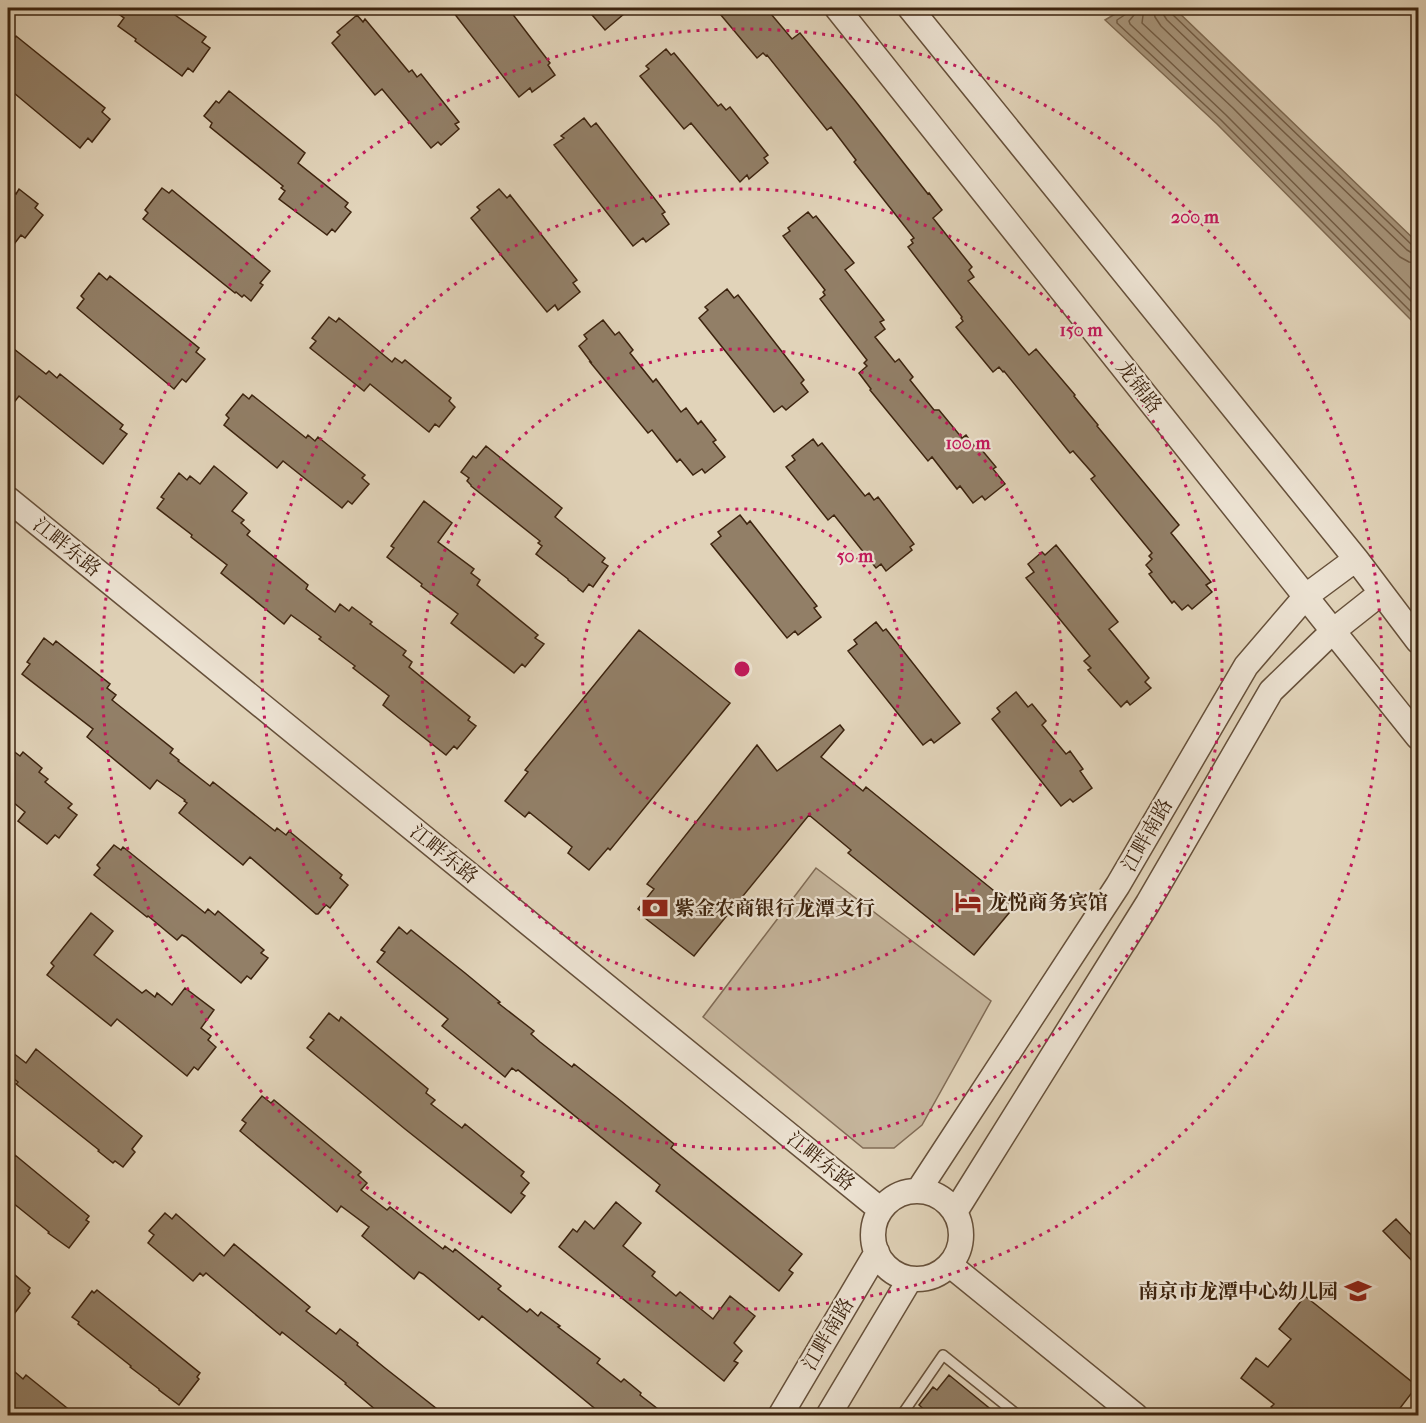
<svg xmlns="http://www.w3.org/2000/svg" width="1426" height="1423" font-family="'IM FELL French Canon','Noto Serif SC',serif">
<rect width="100%" height="100%" fill="#e1d3b9"/>
<filter id="stains"><feTurbulence type="fractalNoise" baseFrequency=".00333" numOctaves="4"/><feColorMatrix values="0 0 0 0 .2 0 0 0 0 .09 0 0 0 0 .02 0 0 0 .5 -.17"/></filter>
<radialGradient id="worn" r=".72"><stop offset=".6" stop-color="#630" stop-opacity="0"/><stop offset="1" stop-color="#630" stop-opacity=".3"/></radialGradient>
<path fill="#c5b59c" stroke="#816c56" stroke-width="1.5" d="M816,868L991,1001L922,1125L894,1148H863L703,1017Z"/>
<path fill="#a9987f" stroke="#7e6a52" stroke-width="1.5" d="M1125,8H1174L1418,243V327L1217,124L1105,20Z"/>
<g fill="none" stroke-linecap="round" stroke-linejoin="round">
<path stroke="#735e47" stroke-width="1.5" d="M1127,8L1126,14L1117,20V23L1221,120L1418,319
M1135,8L1134,15L1129,21L1130,24L1226,115L1418,308
M1144,8L1142,23L1233,108L1418,296
M1153,8L1155,17L1161,26L1400,257L1409,262L1418,263
M1162,8L1163,14L1167,20L1407,250L1412,253L1418,254
M1170,8L1172,14L1412,245L1418,247"/>
</g>
<path fill="#927f67" stroke="#3d240f" stroke-width="1.5" d="M110,8H165L206,37L202,42L210,48L193,72L188,68L182,76L135,41L136,39L118,26L124,18Z
M450,8H508L550,63L548,65L555,75L532,92L530,88L519,97Z
M586,8H631L605,30Z
M715,8H766L792,39L800,33L856,102L928,194L929,193L942,210L933,218L972,267L969,270L974,277L968,281L1029,355L1036,349L1075,395L1074,396L1098,425L1097,426L1179,525L1171,533L1211,582L1206,585L1212,592L1192,609L1188,605L1182,610L1174,601L1172,603L1149,574L1152,572L1146,565L1152,559L1149,556L1152,553L1091,479L1095,476L1073,451L1070,453L1004,371L1003,372L999,367L993,372L956,327L963,321L961,318L962,317L908,247L913,243L911,240L914,238L854,162L856,160L831,127L827,130L767,55L766,56L763,53L757,58Z
M357,15L363,22L365,19L409,72L412,70L417,77L421,74L459,122L455,124L459,129L441,145L438,142L431,148L382,89L375,95L332,43L340,35L337,32Z
M16,36L105,108L102,112L110,119L92,142L88,138L80,148L8,88V46Z
M666,49L671,55L674,53L718,106L721,104L726,110L730,107L768,155L764,158L768,163L749,179L747,175L740,182L691,123L684,129L640,76L649,69L646,66Z
M229,91L305,153L298,163L348,203L345,207L351,212L335,232L332,229L327,235L279,199L285,191L281,188L283,186L210,127L212,123L204,116L216,101L219,103Z
M584,118L591,127L596,123L665,212L662,214L669,224L646,242L643,238L633,246L554,145L564,138L561,136Z
M8,187L16,194L19,189L38,204L35,208L43,215L25,238L21,235L8,252Z
M162,188L169,193L172,190L270,271L260,283L263,285L251,301L244,295L242,297L236,292L235,293L143,219L148,213L145,210Z
M499,189L507,198L510,195L577,280L573,283L580,292L558,310L555,305L547,312L471,218L480,210L477,207Z
M808,212L813,218L816,216L854,263L845,270L884,320L880,322L885,329L875,337L895,362L899,359L913,377L910,380L934,410H939L962,438L966,435L978,451L981,449L996,467L993,469L1005,484L985,500L982,496L973,503L960,486L957,489L932,457L928,461L870,390L871,389L859,373L867,366L864,363L867,360L820,299L825,295L823,292L825,290L783,236L790,231L788,228Z
M99,273L107,280L110,276L199,348L196,352L205,359L186,382L182,379L174,389L77,308L84,299L81,296Z
M727,289L734,298L738,295L804,380L801,383L808,392L786,410L782,406L774,412L699,318L708,310L705,307Z
M329,317L336,322L339,318L392,362L395,358L402,363L405,360L451,398L449,401L455,407L439,427L435,424L429,432L370,384L364,391L310,348L316,341L312,338Z
M603,320L615,335L619,332L633,350L630,353L653,382L656,379L681,412L686,408L698,424L701,421L716,440L713,442L725,457L705,473L702,469L693,475L680,459L677,462L652,430L648,433L590,362H591L579,346L587,339L584,335Z
M14,349L46,374L49,371L57,378L60,374L123,425L120,429L127,434L103,464L19,396L8,410V357Z
M243,394L249,399L252,395L306,438L308,435L315,441L318,437L365,475L362,478L369,484L352,504L348,501L342,508L283,461L277,468L224,425L229,418L226,415Z
M813,439L818,446L822,443L865,496L869,493L874,500L878,497L914,544L910,547L912,550L886,571L881,564L876,568L834,515L828,520L786,467L795,460L792,456Z
M486,446L562,508L555,517L605,558L602,562L608,566L593,587L589,584L583,592L568,580V579L536,554L542,546L538,543L540,541L471,486V485L467,481L469,478L461,472L473,456L476,458Z
M214,466L247,493L232,511L244,520L241,523L250,531L247,535L308,585L306,589L335,612L340,604L349,611L352,607L372,622L370,624L406,651L403,655L412,662L409,667L470,717L468,720L476,726L457,749L454,746L446,755L399,718L383,705L389,696L353,668L355,666L319,639L321,637L291,615L284,624L221,573L227,565L191,537L192,535L157,508L164,499L161,497L179,473L187,480L190,476L200,484Z
M424,501L452,523L438,542L474,569L471,573L480,580L477,585L538,635L535,638L544,644L525,667L522,664L514,673L451,623L458,614L421,586L422,584L387,557L394,548L391,546Z
M740,515L747,524L750,521L817,606L814,608L821,617L798,635L795,631L787,638L711,544L721,536L718,532Z
M1056,545L1118,622L1109,629L1149,678L1145,682L1151,688L1130,705L1127,701L1121,707L1088,670L1091,668L1084,661L1090,656L1026,578L1034,572L1028,564L1042,552L1045,555Z
M876,622L883,631L886,629L960,723L934,743L931,739L923,745L848,651L857,644L854,640Z
M639,630L730,703L610,850L608,848L589,870L568,853L572,847L529,812L525,817L505,801L528,772L525,770Z
M44,638L53,645L56,641L110,684L107,688L116,695L112,700L173,749L170,753L179,760L178,761L210,786L213,782L275,831L277,828L286,835L289,831L342,875L340,878L348,885L330,908L326,905L318,914H316L250,857L243,865L179,813L187,803L184,801L185,800L157,780L150,789L87,737L93,729L22,674L30,664L27,662Z
M1016,692L1028,707L1032,704L1046,721L1042,725L1066,754L1070,751L1083,769L1080,771L1092,788L1073,802L1070,799L1061,806L992,719L1000,712L997,708Z
M840,725L844,730L821,757L863,791L866,787L1014,907L974,955L848,853L851,850L809,815L694,956L641,915L643,913L638,909L654,889L647,884L757,745L777,771Z
M8,747L20,756L23,752L42,768L39,772L48,779L45,782L72,804L68,808L77,815L59,838L55,835L47,844L18,821L25,812L8,798Z
M114,845L121,850L123,847L205,913L208,909L215,915L218,911L264,950L261,953L268,958L251,979L247,976L241,983L186,937L182,935L177,940L148,916L147,917L94,875L100,868L97,865Z
M91,913L113,931L94,955L142,993L146,990L155,997L157,993L172,1005L185,988L214,1010L201,1028L211,1036L208,1040L216,1047L198,1070L194,1067L187,1076L117,1019L111,1026L47,975L54,966L51,963Z
M399,927L407,934L411,930L465,973L500,1002L498,1003L534,1031L531,1034L540,1042L572,1067L574,1064L616,1097L674,1144L671,1148L802,1254L789,1270L793,1273L779,1291L656,1191L660,1185L518,1070L516,1071L512,1068L505,1077L442,1026L448,1019L377,962L385,952L381,950Z
M329,1013L339,1021L341,1017L428,1089L426,1093L435,1100L431,1104L462,1128L465,1124L524,1172L521,1176L529,1183L521,1193L525,1196L511,1213L405,1129L307,1048L314,1040L310,1037Z
M8,1049L26,1063L36,1049L142,1136L132,1149L135,1152L123,1167L115,1161L113,1163L98,1151L99,1150L16,1084L18,1082L8,1074Z
M262,1096L271,1103L274,1100L361,1172L358,1175L367,1183L361,1190L387,1210L390,1207L443,1249L445,1246L453,1252L455,1249L501,1286L498,1289L527,1312L530,1309L538,1316L541,1312L560,1326L558,1327L600,1359L597,1363L621,1382L624,1379L641,1393L640,1395L667,1416H604L482,1316L479,1320L423,1274L419,1272L414,1279L362,1236L369,1227L341,1206L337,1212L240,1131L246,1123L242,1120Z
M15,1155L89,1216L86,1220L89,1222L69,1248L48,1233L49,1232L8,1199V1164Z
M616,1202L641,1223L623,1246L655,1272L652,1276L676,1296L680,1292L713,1319L730,1296L755,1316L734,1343L742,1351L734,1361L738,1363L724,1381L559,1247L573,1229L577,1232L585,1221L594,1229Z
M165,1213L172,1219L176,1214L224,1256L234,1244L310,1307L306,1311L336,1334L340,1329L358,1343L357,1345L385,1368L446,1416H383L345,1384L346,1383L282,1332L280,1335L206,1273L203,1276L200,1273L193,1281L148,1243L154,1235L149,1231Z
M1396,1219L1419,1243V1268L1383,1231Z
M8,1269L30,1288L28,1291L30,1293L8,1322Z
M97,1290L200,1373L197,1377L199,1379L179,1405L159,1390V1389L130,1367L131,1366L78,1324L79,1322L72,1317L92,1291L94,1293Z
M1305,1296L1417,1386L1394,1416H1281L1271,1407L1274,1404L1241,1378L1256,1358L1268,1367L1291,1339L1279,1329Z
M15,1372L23,1379L26,1375L77,1416H8V1381Z
M949,1375L999,1416H931L919,1405L933,1387L937,1390Z"/>
<g fill="none" stroke-linecap="round" stroke-linejoin="round">
<g stroke="#66503a" stroke-width="12">
<path id="service" d="M901,1416L943,1355L1019,1416"/>
</g>
<g stroke="#66503a" stroke-width="27">
<path id="tertiary" d="M837,8L1333,631L1418,737
M910,8L1356,559L1418,641
M8,499L881,1210
M918,1191L1118,885L1246,666L1306,596L1356,559
M873 1235a44 44 0 1 1 88 0a44 44 0 1 1-88 0Z
M955,1212L1148,903L1271,691L1333,631L1381,593
M950,1265L1136,1416
M780,1416L877,1252
M828,1416L910,1279"/>
</g>
<use href="#service" stroke="#ece2d2" stroke-width="9"/>
<use href="#tertiary" stroke="#ece2d2" stroke-width="24"/>
</g>
<g fill="none" stroke="#c2185b" stroke-width="3" stroke-dasharray="3 6">
<circle cx="742" cy="669" r="160"/>
<circle cx="742" cy="669" r="320"/>
<circle cx="742" cy="669" r="480"/>
<circle cx="742" cy="669" r="640"/>
</g>
<defs>
<g id="hotel-bare" transform="scale(2.07)"><path d="M-6-4.5h1.5V1H6V5H4.5V3h-9V5H-6ZM-4 0a1.8 1.8 0 1 1 3.6 0ZM.5 0V-2.5h3Q6-2.5 6 0Z" fill="#8f2418" stroke="#ece2d2" stroke-width="2.5" paint-order="stroke"/></g>
<g id="bank-bare" transform="scale(2.07)"><path d="M-6-4H6V4H-6ZM0-2.3a2.3 2.3 0 1 0 0 4.6a2.3 2.3 0 1 0 0-4.6Z" fill="#8f2418" stroke="#ece2d2" stroke-width="2.5" paint-order="stroke"/></g>
<g id="school-bare" transform="scale(2.07)"><path d="M0-5L7-2L0 1L-7-2ZM-4 1L0 2.5L4 1V4Q0 6-4 4Z" fill="#8f2418" stroke="#ece2d2" stroke-width="2.5" paint-order="stroke"/></g>
</defs>
<g fill-rule="evenodd">
<use href="#hotel-bare" x="968" y="902"/>
<use href="#bank-bare" x="655" y="908"/>
<use href="#school-bare" x="1358" y="1291"/>
</g>
<g text-anchor="middle" dominant-baseline="central" stroke-width="4.5" stroke-linejoin="round" paint-order="stroke">
<g font-size="20" fill="#3d240f" stroke="#ece2d2">
<text transform="translate(1139 387) rotate(52)">龙锦路</text>
<text transform="translate(67 547) rotate(39)">江畔东路</text>
<text transform="translate(1147 835) rotate(-60)">江畔南路</text>
<text transform="translate(444 854) rotate(39)">江畔东路</text>
<text transform="translate(821 1161) rotate(39)">江畔东路</text>
<text transform="translate(828 1334) rotate(-59)">江畔南路</text>
</g>
<g font-size="20" font-weight="bold" fill="#3d240f" stroke="#ece2d2" text-anchor="start">
<text x="988" y="902">龙悦商务宾馆</text>
<text x="675" y="908">紫金农商银行龙潭支行</text>
<text x="1338" y="1291" text-anchor="end">南京市龙潭中心幼儿园</text>
</g>
</g>
<circle cx="742" cy="669" r="9" fill="#c2185b" stroke="#ece2d2" stroke-width="3"/>
<g font-size="18" text-anchor="middle" font-weight="bold" fill="#c2185b" stroke="#ece2d2" stroke-width="4.5" stroke-linejoin="round" paint-order="stroke">
<text x="1195" y="223">200 m</text>
<text x="1081" y="336">150 m</text>
<text x="968" y="449">100 m</text>
<text x="855" y="562">50 m</text>
</g>
<rect width="1426" height="1423" fill="none" stroke="#e1d3b9" stroke-width="30"/>
<rect x="9" y="9" width="1408" height="1405" fill="none" stroke="#3d240f" stroke-width="3"/>
<rect x="15" y="15" width="1396" height="1393" fill="none" stroke="#3d240f" stroke-width="1.5"/>
<rect width="100%" height="100%" filter="url(#stains)"/>
<rect width="100%" height="100%" fill="url(#worn)"/>
</svg>
